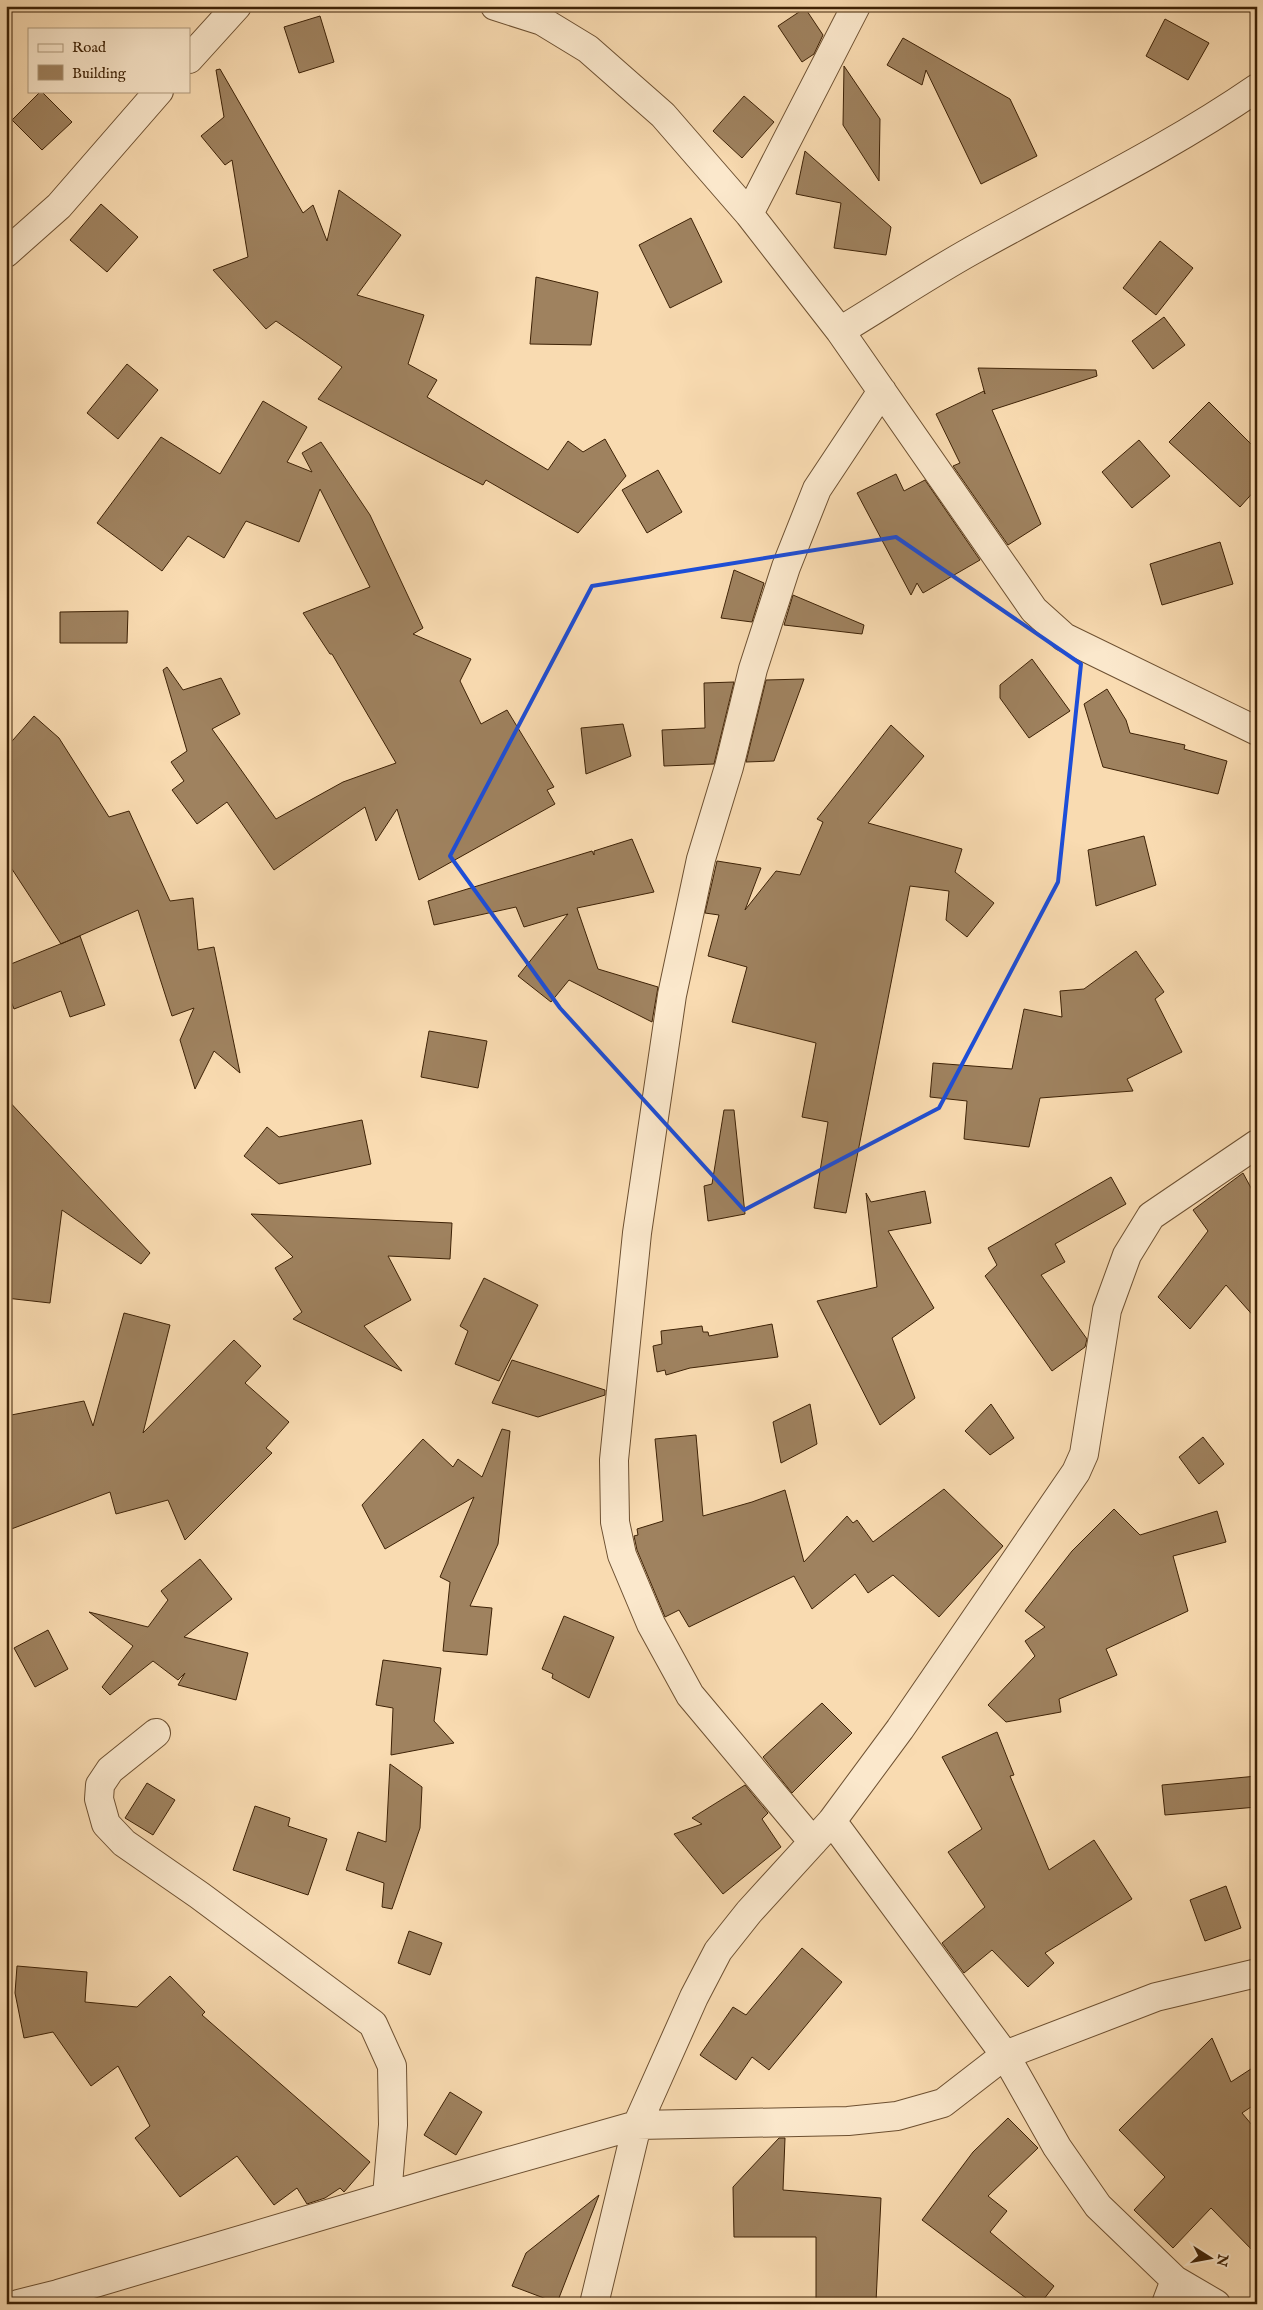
<svg xmlns="http://www.w3.org/2000/svg" width="1263" height="2310" font-family="'IM FELL English',serif">
<rect width="100%" height="100%" fill="#f9dbb1"/>
<filter id="stains"><feTurbulence type="fractalNoise" baseFrequency=".004" numOctaves="4"/><feColorMatrix values="0 0 0 0 .2 0 0 0 0 .09 0 0 0 0 .02 0 0 0 .5 -.17"/></filter>
<radialGradient id="worn" r=".72"><stop offset=".6" stop-color="#630" stop-opacity="0"/><stop offset="1" stop-color="#630" stop-opacity=".3"/></radialGradient>
<path fill="#9f825f" stroke="#3e2206" d="M805,8L823,35L814,54L802,62L778,26Z
M320,16L334,62L299,73L284,27Z
M1165,19L1209,43L1188,80L1146,56Z
M903,38L1010,99L1037,156L981,184L926,70L922,85L887,65Z
M844,66L880,119L879,181L843,125Z
M220,69L303,213L313,205L327,241L339,190L401,235L357,295L424,315L408,364L437,380L427,397L548,470L568,441L583,452L605,439L626,476L578,533L486,480L483,485L318,399L342,367L276,321L266,329L213,270L248,257L232,160L225,165L201,136L224,117L216,70Z
M41,91L72,122L42,150L12,120Z
M744,96L774,122L742,158L713,131Z
M805,151L891,227L886,255L834,248L841,203L796,194Z
M101,204L138,237L107,272L70,240Z
M691,218L722,282L670,308L639,245Z
M1160,241L1193,268L1156,315L1123,288Z
M536,277L598,292L591,345L530,344Z
M1164,317L1185,345L1153,369L1132,341Z
M127,364L158,390L118,439L87,413Z
M978,368L1096,370L1097,376L992,410L1041,524L1008,545L953,466L960,463L936,414L984,391L985,394Z
M263,401L307,427L287,462L312,472L302,453L321,442L370,515L423,628L413,634L471,659L460,681L481,724L507,710L554,787L547,790L555,804L419,880L397,809L376,841L365,807L274,870L227,802L197,824L172,790L184,781L171,762L187,751L163,670L167,667L183,690L221,678L240,714L212,729L276,819L343,782L396,763L332,654H330L303,613L370,587L320,489L299,542L246,521L224,558L188,536L162,571L97,523L161,437L220,474Z
M1209,402L1257,450V488L1240,507L1169,442Z
M1139,440L1170,476L1132,508L1102,472Z
M658,470L682,512L647,533L622,490Z
M896,474L904,491L925,480L980,560L923,593L917,583L911,595L857,493Z
M1220,542L1233,584L1162,605L1150,564Z
M734,570L764,583L752,622L721,618Z
M793,595L864,625L862,634L784,625Z
M128,611L127,643H60V612Z
M1032,659L1070,711L1029,738L1000,698V685Z
M804,679L774,761L746,762L766,680Z
M734,682L714,764L664,766L662,730L705,728L704,683Z
M1107,689L1126,720L1130,733L1185,745L1184,749L1227,761L1218,794L1103,767L1084,704Z
M34,716L59,738L109,817L129,811L170,901L193,898L198,950L214,947L240,1073L214,1051L195,1089L180,1040L194,1008L172,1016L138,910L61,944L6,860V748Z
M623,724L631,756L586,774L581,728Z
M891,725L924,756L868,823L962,849L955,872L994,903L967,937L946,920L949,891L910,886L846,1213L814,1208L828,1122L802,1117L816,1043L732,1022L747,967L708,956L719,915L705,913L717,861L761,868L745,910L776,871L800,875L823,822L817,819Z
M1144,836L1156,885L1096,906L1088,850Z
M632,839L654,892L577,908L598,969L658,987L652,1022L569,980L551,1002L518,976L568,914L524,927L516,907L434,925L428,901L592,851L594,855V851Z
M80,936L105,1005L70,1017L61,991L14,1009L6,989V966Z
M1136,951L1164,992L1155,999L1182,1052L1127,1079L1133,1091L1040,1098L1029,1147L964,1139L967,1101L930,1097L933,1063L1012,1069L1024,1009L1062,1017L1060,991L1084,989Z
M429,1031L487,1041L478,1088L421,1077Z
M6,1098L150,1253L141,1264L62,1210L50,1303L6,1298Z
M724,1110H734L745,1214L708,1221L704,1186L712,1184Z
M362,1120L371,1164L279,1184L244,1156L267,1127L279,1137Z
M1243,1173L1257,1199V1320L1226,1285L1190,1329L1158,1297L1208,1231L1193,1210Z
M1111,1177L1126,1204L1055,1244L1065,1262L1041,1275L1087,1339L1085,1347L1052,1371L985,1276L997,1265L988,1248Z
M925,1191L931,1223L888,1231L934,1308L892,1338L915,1398L880,1425L817,1301L877,1287L866,1193L871,1202Z
M251,1214L452,1223L450,1259L388,1256L411,1300L364,1326L402,1371L293,1319L302,1312L275,1268L293,1257Z
M484,1278L538,1305L499,1381L455,1364L468,1331L460,1326Z
M124,1313L170,1325L143,1433L234,1340L261,1366L245,1383L289,1422L266,1448L272,1453L185,1540L168,1500L116,1514L110,1492L6,1531V1416L84,1401L93,1426Z
M772,1324L778,1357L690,1368L666,1375L665,1370L657,1372L653,1346L662,1344L661,1331L702,1326L703,1332H708L709,1336Z
M512,1360L605,1390V1395L538,1417L492,1403Z
M810,1404L817,1444L781,1463L773,1422Z
M991,1404L1014,1438L990,1455L965,1431Z
M502,1429L510,1431L498,1544L470,1606L492,1608L487,1655L443,1651L450,1582L440,1577L474,1497L385,1549L362,1505L423,1439L453,1467L458,1459L482,1477Z
M696,1435L703,1516L752,1502L785,1490L804,1562L847,1516L853,1523L857,1520L873,1542L944,1489L1003,1546L939,1617L893,1575L868,1593L855,1574L812,1609L794,1576L689,1627L679,1610L665,1617L637,1550L634,1536L638,1535L637,1529L663,1521L655,1439Z
M1203,1437L1224,1464L1199,1484L1179,1457Z
M1114,1509L1140,1535L1217,1511L1226,1542L1173,1556L1188,1611L1106,1649L1117,1675L1059,1699L1061,1712L1006,1722L988,1705L1035,1656L1025,1641L1045,1627L1025,1611L1072,1551Z
M200,1559L232,1599L184,1637L248,1653L236,1700L178,1685L185,1673L178,1680L153,1661L110,1695L102,1687L133,1646L89,1612L148,1627L168,1600L161,1591Z
M564,1616L614,1637L589,1698L552,1678L553,1674L542,1669Z
M48,1630L68,1669L35,1687L14,1648Z
M383,1660L441,1668L434,1721L454,1743L391,1755L393,1708L376,1705Z
M822,1703L852,1733L792,1793L763,1757Z
M997,1732L1014,1775L1010,1776L1049,1870L1094,1840L1132,1899L1045,1953L1054,1963L1028,1987L992,1950L964,1973L942,1943L985,1907L948,1852L982,1829L942,1757Z
M390,1764L422,1787L420,1828L392,1909L382,1907L384,1883L346,1870L358,1832L386,1842Z
M1257,1776V1807L1165,1815L1162,1785Z
M147,1783L175,1800L153,1835L125,1818Z
M745,1785L768,1813L762,1819L781,1847L723,1894L674,1834L702,1824L692,1818Z
M255,1806L290,1818L288,1826L327,1839L308,1895L233,1870Z
M1226,1886L1241,1928L1205,1941L1190,1900Z
M409,1931L442,1943L430,1975L398,1963Z
M802,1948L842,1982L769,2070L752,2057L736,2080L700,2055L733,2007L746,2015Z
M17,1966L87,1972L85,2002L137,2007L170,1976L205,2012L202,2015L370,2162L344,2192L340,2188L325,2198L307,2204L297,2188L274,2205L237,2156L180,2197L135,2138L150,2126L118,2066L91,2086L53,2032L24,2038L15,1993Z
M1212,2038L1231,2082L1257,2065V2103L1242,2113L1257,2131V2255L1211,2208L1173,2248L1134,2210L1165,2177L1119,2130Z
M450,2092L482,2112L456,2155L424,2135Z
M1008,2118L1038,2148L988,2196L1007,2211L990,2232L1054,2286L1040,2304H1034L922,2220L973,2152Z
M779,2138H785L783,2190L881,2198L876,2302L816,2301V2237H734L733,2187Z
M599,2195L557,2303L512,2286L526,2253Z"/>
<g fill="none" stroke-linecap="round" stroke-linejoin="round">
<g stroke="#6d5031" stroke-width="30">
<path id="minor" d="M495,6L542,21L588,49L663,115L749,214L840,331L1034,610L1064,637L1257,731
M189,59L237,6
M749,214L856,6
M6,253L59,206L159,91
M840,331C885,304 928,275 973,250C1068,197 1167,150 1257,88
M156,1733L110,1770L100,1785L99,1799L106,1824L124,1843L199,1895L373,2024L392,2066L393,2125L387,2196
M832,1821L1005,2055L1057,2147L1098,2206L1175,2280L1216,2304
M813,1842L690,1695L651,1624L622,1555L615,1522L614,1460L637,1233L672,995L701,859L729,767L753,669L786,567L817,489L882,391
M18,2304L58,2294L439,2181L637,2125L848,2121L897,2116L943,2103L1005,2055L1156,1997L1257,1973
M594,2304L637,2125L694,1997L718,1951L749,1912L832,1821L900,1729L1076,1472L1084,1454L1107,1310L1127,1255L1151,1216L1257,1144
M1166,2304L1175,2280"/>
</g>
<use href="#minor" stroke="#fbe8cc" stroke-width="28"/>
</g>
<path fill="none" stroke="#1d4ed8" stroke-width="4" stroke-linejoin="round" d="M896,537L1081,664L1058,882L939,1108L744,1210L560,1008L450,856L592,586Z"/>
<rect width="1263" height="2310" fill="none" stroke="#f9dbb1" stroke-width="25"/>
<rect x="8" y="8" width="1248" height="2295" fill="none" stroke="#3e2206" stroke-width="2.5"/>
<rect x="12" y="12" width="1238" height="2285" fill="none" stroke="#3e2206"/>
<rect x="28" y="28" width="162" height="65" fill="#fbe8cc" stroke="#af997d"/>
<rect x="38" y="44" width="25" height="8" fill="#fbe8cc" stroke="#af997d"/>
<text x="72" y="52" font-size="15" fill="#3e2206">Road</text>
<rect x="38" y="65" width="25" height="15" fill="#9f825f" stroke="#af997d"/>
<text x="72" y="78" font-size="15" fill="#3e2206">Building</text>
<g transform="translate(1210 2258) rotate(101)" stroke="#fbe8cc" stroke-width="4" paint-order="stroke">
<path d="M0-4L9 19L0 12L-9 19Z" fill="#3e2206"/>
<text y="-8" font-size="14" font-weight="bold" text-anchor="middle" fill="#3e2206">N</text>
</g>
<rect width="100%" height="100%" filter="url(#stains)"/>
<rect width="100%" height="100%" fill="url(#worn)"/>
</svg>
